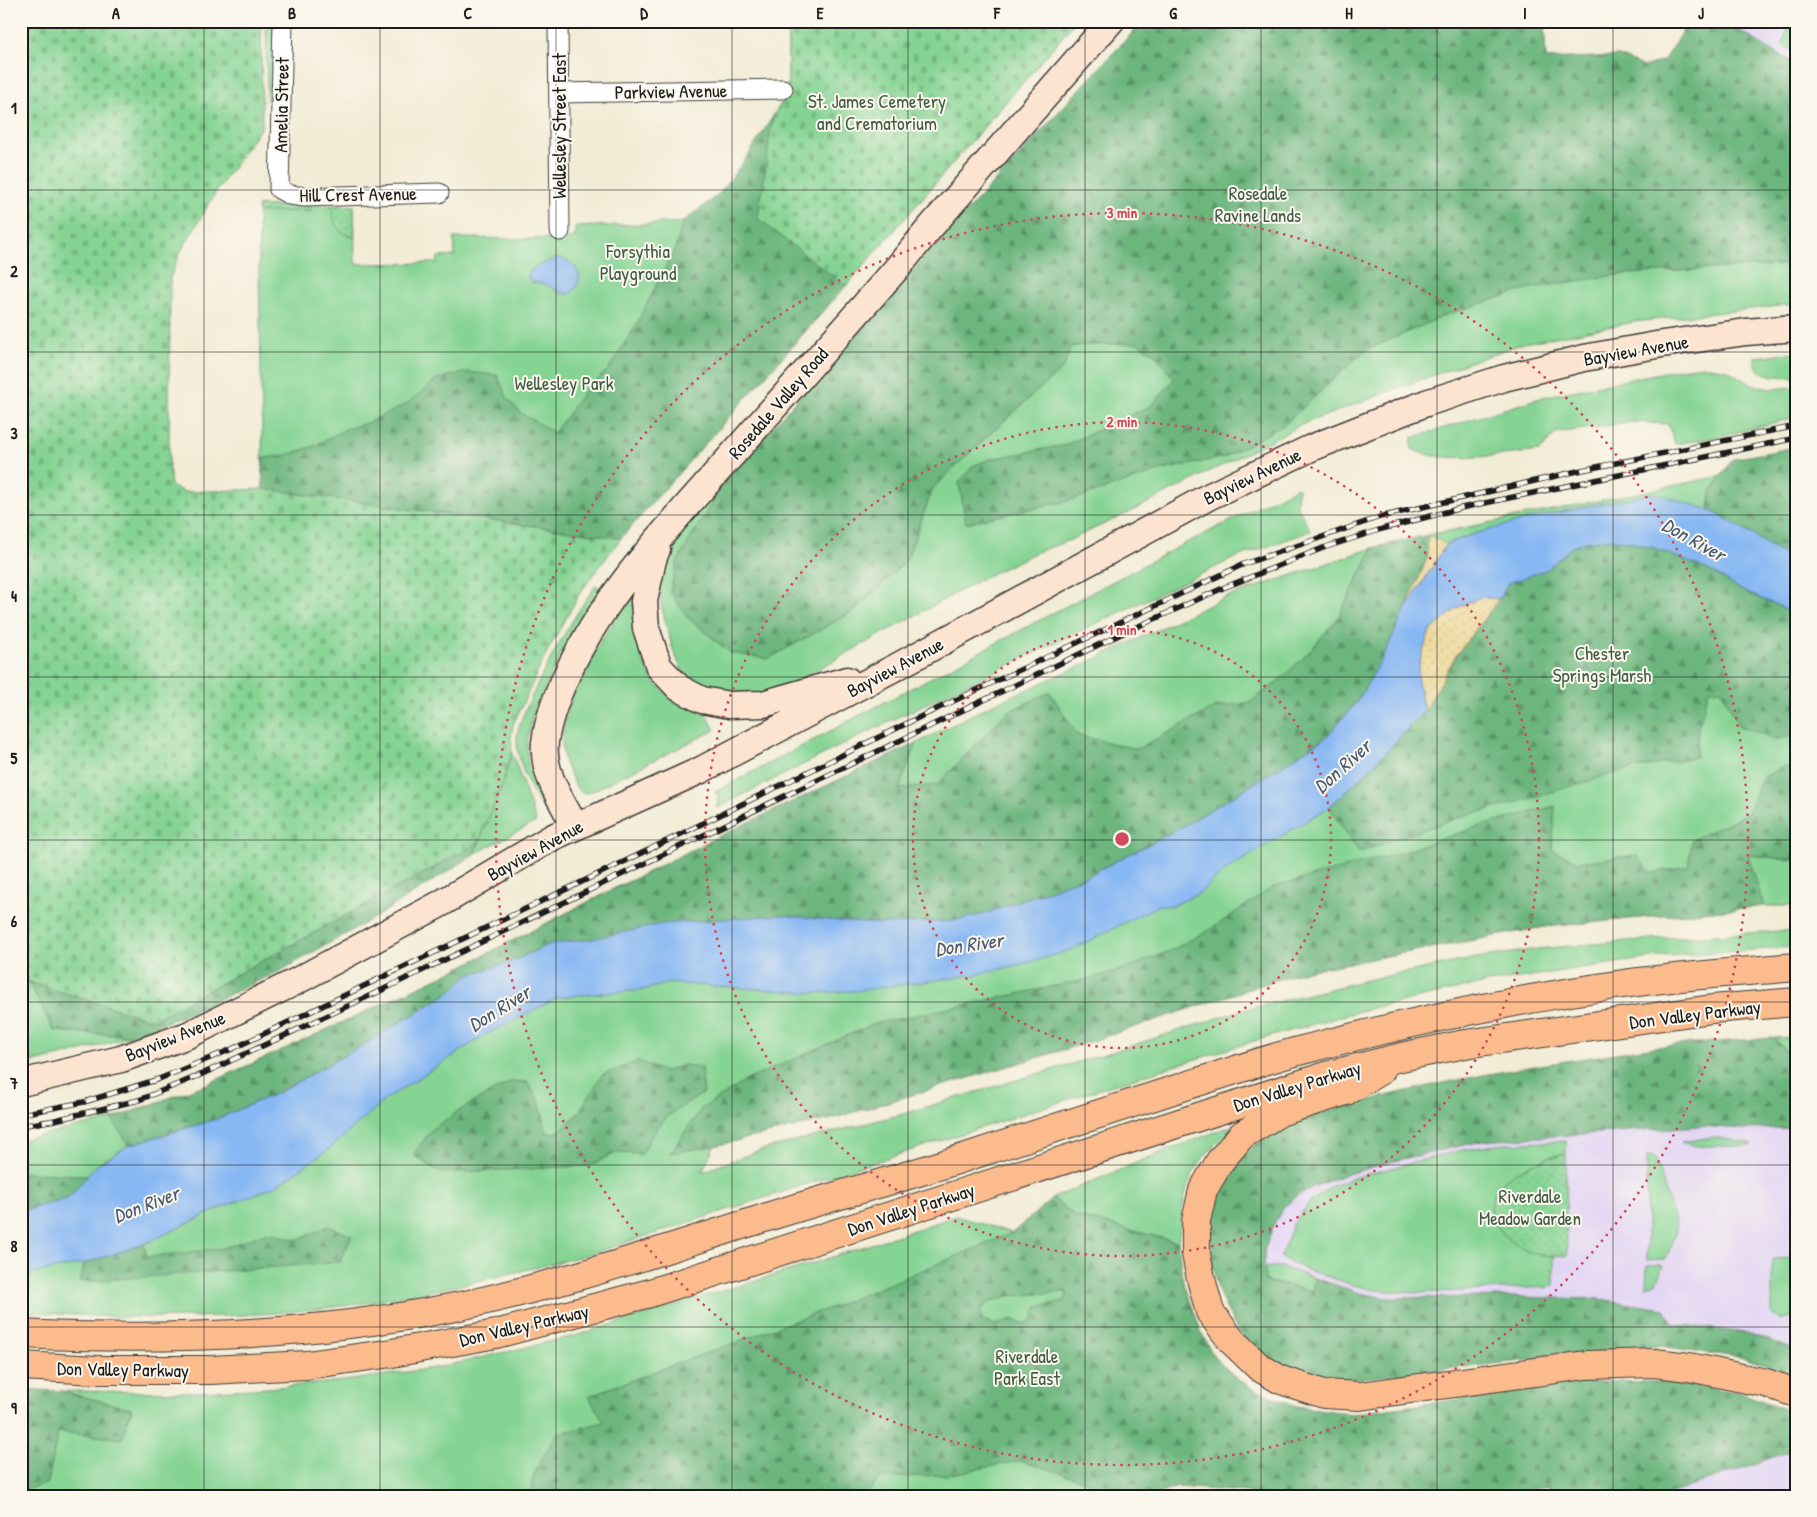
<svg xmlns="http://www.w3.org/2000/svg" width="1817" height="1517" font-family="'Patrick Hand',sans-serif">
<defs>
<pattern id="forest-firs" width="22" height="20" patternUnits="userSpaceOnUse" patternTransform="scale(1.25)"><rect width="22" height="20" fill="#6cb67e"/><path d="M5 1l3.5 6h-7zM16 11l3.5 6h-7z" fill="#589366"/></pattern>
<pattern id="sand-dots" width="8" height="8" patternUnits="userSpaceOnUse" patternTransform="scale(1.25)"><rect width="8" height="8" fill="#eeda9e"/><path d="M2 2h.1M6 6h.1" fill="none" stroke="#ccba88" stroke-width="1.8" stroke-linecap="round"/></pattern>
<pattern id="cemetery-stones" width="16" height="16" patternUnits="userSpaceOnUse" patternTransform="scale(1.25)"><rect width="16" height="16" fill="#86d494"/><path d="M2 7V4a2 2 0 0 1 4 0v3zM10 15v-3a2 2 0 0 1 4 0v3z" fill="#73b57f"/></pattern>
<pattern id="garden-dots" width="8" height="8" patternUnits="userSpaceOnUse" patternTransform="scale(1.25)"><rect width="8" height="8" fill="#86d494"/><path d="M2 2h.1M6 6h.1" fill="none" stroke="#73b57f" stroke-width="1.8" stroke-linecap="round"/></pattern>
</defs>
<rect width="100%" height="100%" fill="#fbf7ec"/>
<filter id="ink" filterUnits="userSpaceOnUse"><feTurbulence type="fractalNoise" baseFrequency=".02" numOctaves="2"/><feDisplacementMap in="SourceGraphic" scale="10" xChannelSelector="R" yChannelSelector="G"/><feConvolveMatrix kernelMatrix="1 2 1 2 8 2 1 2 1" color-interpolation-filters="sRGB"/></filter>
<filter id="wash" filterUnits="userSpaceOnUse"><feTurbulence type="fractalNoise" baseFrequency=".0096" numOctaves="4" result="noise"/><feDisplacementMap in="SourceGraphic" scale="20" xChannelSelector="R" yChannelSelector="G"/><feGaussianBlur stdDeviation="1.12" result="paint"/><feColorMatrix in="noise" values="0 0 0 0 0 0 0 0 0 0 0 0 0 0 0 0 0 1.4 0 .05"/><feComposite in="paint" operator="in"/></filter>
<g filter="url(#wash)">
<rect width="100%" height="100%" fill="#f2ecd6"/>
<path fill="#e1d4f4" d="M1729,21H1796V65L1731,26Z
M1700,1126L1745,1129L1796,1128V1349L1746,1333L1674,1324L1541,1327L1265,1281L1264,1251L1274,1224L1282,1210L1296,1196L1313,1187L1344,1175L1394,1161L1482,1141Z
M1796,1449V1496H1664L1750,1465Z"/>
<path fill="#86d494" stroke="#517858" d="M266,21H273L274,24L273,90L267,102Z
M1787,29L1796,32V52L1783,45Z
M308,205L354,206L355,264L437,263L438,257L455,256L454,238L547,239L575,237V227L758,219L621,538L263,489L258,206Z
M1796,264V304L1634,322L1524,343L1414,382L1301,425L1128,513L1070,540L1037,552L983,578L784,688L764,694L719,692L698,684L682,671L672,647L661,604L659,580L669,543L724,481L677,563L670,592L906,561L933,488L995,429L1063,367L1070,346L1137,343L1154,353L1175,379L1153,405L1066,445L990,459L973,466L1162,470L1225,457L1285,424L1364,351L1448,314L1530,288L1623,274Z
M1796,352V377C1779,376 1754,379 1755,357Z
M1704,366L1728,370L1748,383L1770,389L1796,387V417L1718,437L1675,444L1668,424L1634,422L1556,433L1540,451C1507,454 1439,465 1412,449V438L1543,397L1679,369Z
M1796,461V906H1764L1544,927L1300,972L1089,1042L831,1119L714,1146L702,1172L758,1151L899,1115L1108,1053L1243,1010L1367,980L1477,958L1537,949L1651,939L1796,930V947L1665,956L1581,968L1481,984L1360,1011L1254,1041L1122,1082L591,1254C526,1270 461,1286 395,1298C277,1319 141,1322 21,1311V1140L112,1119L205,1085L311,1037L461,967L615,888L917,743L989,706L1089,662L1224,598L1373,548L1428,535Z
M1298,487L1297,506L1311,531L1237,557L896,718L717,808L718,796L715,792L1176,548Z
M596,585L601,589L561,654L534,711L527,742L528,766L546,804L545,812C532,793 519,768 517,745C515,729 525,712 531,698C549,658 571,621 596,585Z
M633,595C638,634 635,672 671,697C680,703 695,703 703,710C708,715 711,724 715,730L588,793C577,794 575,784 571,776C565,766 562,755 562,743C563,696 604,631 633,595Z
M512,752L536,822L474,854L502,785Z
M21,967L54,1031L131,1036L85,1050L21,1065Z
M1796,1037V1062L1774,1038Z
M1242,1122C1221,1137 1200,1156 1190,1180C1182,1199 1181,1222 1178,1242L1164,1239L1156,1319L1155,1496H21V1428L122,1438L132,1409L60,1391L197,1392L268,1388L344,1381L441,1367L574,1336L811,1264L956,1216L1012,1233L1056,1204L1062,1206L1053,1198L1162,1152Z
M1713,1137L1751,1144V1146H1697L1681,1142Z
M1566,1141V1154L1548,1157L1503,1181L1495,1193L1493,1220C1508,1242 1527,1254 1554,1256V1285L1551,1287L1418,1293L1374,1290L1350,1284L1304,1269L1280,1257L1294,1223L1308,1204L1330,1187L1356,1177L1467,1149L1505,1144Z
M1647,1156L1655,1157L1676,1225V1234L1666,1259L1647,1260Z
M1796,1258V1316L1779,1320L1772,1313V1259Z
M1647,1265H1663L1656,1283L1646,1287Z
M1271,1267H1281L1314,1278L1313,1291L1265,1281L1264,1268Z"/>
<path fill="url(#forest-firs)" stroke="#44694d" fill-rule="evenodd" d="M788,21H1076L846,286L621,538L263,489V458L286,455L312,447L346,429L367,423L408,403L437,379L467,372L497,375L508,399L521,413L554,433L583,393L608,370L636,325L675,249L683,222L720,193L749,154L784,99L788,98Z
M1143,21H1544L1546,59L1619,56L1644,67L1664,60L1689,21H1729L1732,26L1796,65V264L1623,274L1530,288L1448,314L1364,351L1285,424L1225,457L1162,470L1072,500L966,523L959,483L973,466L990,459L1066,445L1153,405L1174,379L1154,353L1137,343L1071,346L1064,367L995,429L933,488L906,561L856,610L768,659L731,653L688,618L670,592L677,562L724,481L931,250Z
M1796,447V562L1730,521L1709,510L1711,491L1733,459Z
M1428,535L1427,559L1406,608L1383,657L1357,702L1325,738L1261,779L1184,826L1087,876L985,914L952,921L885,924L849,922L592,939L550,944L511,962L468,975L452,991L358,1048L279,1092L217,1119L129,1145L112,1119L205,1085L311,1037L461,967L711,840L917,743L899,789L937,785L1007,712L1050,692L1077,735L1137,749L1216,707L1251,702L1282,678L1308,653L1338,618L1373,548Z
M1606,539L1627,541L1654,548L1711,571L1745,592L1796,613V736L1775,739L1739,726L1721,689L1709,690L1698,728L1696,757L1622,771L1515,803L1463,816L1359,852L1329,807L1370,769L1424,711L1456,656L1499,599L1508,583L1546,570L1573,546L1584,542Z
M1786,766L1796,774V858L1793,860L1748,855L1764,906L1544,927L1300,972L1089,1042L831,1119L714,1146L670,1153L701,1109L747,1080L873,1024L1089,979L1132,966L1172,950L1211,929L1273,887L1400,853L1477,827L1555,806L1552,850L1579,862L1636,855L1651,873L1688,866L1692,840L1748,813L1761,778Z
M480,840L474,855L374,918L282,970L190,1013L131,1036L54,1031L29,982L153,1020L466,850Z
M1774,1038L1796,1062V1128L1745,1129L1700,1126L1482,1141L1394,1161L1344,1175L1313,1187L1296,1196L1282,1210L1274,1224L1264,1251L1265,1281L1312,1291L1314,1278L1360,1293L1386,1298L1514,1297L1599,1299L1664,1309L1674,1324L1746,1333L1796,1349V1376L1745,1358L1660,1346L1354,1379C1315,1377 1283,1375 1253,1346C1248,1341 1242,1337 1238,1331C1233,1324 1230,1315 1226,1308C1199,1255 1208,1177 1259,1142C1297,1117 1343,1107 1386,1096C1450,1080 1514,1069 1579,1059C1608,1055 1636,1049 1665,1046C1701,1042 1738,1041 1774,1038Z
M639,1061L664,1072L683,1065L701,1067L704,1093C670,1113 660,1118 642,1154L616,1153L588,1166L441,1173L413,1155L432,1129L465,1107L512,1081L527,1082L539,1100L547,1133L558,1132L577,1115L602,1075Z
M21,1173C44,1173 66,1175 89,1175L69,1197L21,1212Z
M1053,1198L1075,1216L1178,1242L1182,1277L1202,1334L1214,1357L1235,1377L1253,1389L1297,1406L1352,1414L1592,1381L1661,1382L1738,1392L1796,1413V1449L1664,1496H1552L1549,1486L1489,1496H1255L1247,1492L1177,1487L1153,1496H1129L1049,1469L1020,1461L946,1475L880,1478L865,1496H531C530,1472 545,1454 557,1434L604,1422L588,1396L838,1305L1012,1233ZM1065,1292L1067,1295L1064,1301L1037,1307L1033,1319L1026,1324L1012,1319L995,1325L981,1319L980,1312L988,1303L1009,1296Z
M329,1226L352,1236L340,1262L79,1282L85,1263L144,1244L147,1257L224,1248L268,1232L296,1240Z
M21,1389L60,1391L132,1409L122,1439L58,1432L48,1483L21,1491Z"/>
<path fill="url(#sand-dots)" stroke="#857b5d" d="M1428,535L1446,544L1435,563L1406,608L1427,559Z
M1480,597L1499,599L1456,655L1424,711L1418,681L1419,662L1430,631L1457,608Z"/>
<path fill="url(#cemetery-stones)" stroke="#517858" d="M21,21H261L262,126L216,192L180,253L170,278L169,464L171,486L184,492L263,489L621,538L580,593L546,654L513,725L511,738L512,752L502,785L480,840L466,850L153,1020L29,982L21,967Z
M788,21H1076L846,286L758,219L773,117L784,99L788,97Z"/>
<path fill="url(#garden-dots)" stroke="#517858" d="M308,205L312,211L258,212V206Z
M332,205L354,206L355,238C336,232 333,225 332,205Z
M1566,1154L1567,1256C1556,1256 1546,1256 1536,1254C1506,1247 1474,1209 1503,1182C1516,1169 1549,1157 1566,1154Z"/>
<path fill="#88b8f3" stroke="#526a88" d="M558,258C578,261 588,282 569,294L561,293L545,284L531,282L528,277L529,272L538,266Z
M1655,493L1709,510L1730,521L1796,562V613L1745,592L1711,571L1654,548L1627,541L1606,539L1584,542L1573,546L1546,570L1508,583L1499,599L1480,597L1457,608L1430,631L1419,662L1418,681L1424,711L1370,769L1329,807L1224,871L1201,892L1172,906L1159,905L1071,950L1042,959L980,974L855,991L813,993L669,983L643,990L580,995L557,998L487,1034L386,1099L329,1149L276,1186L218,1209L144,1244L85,1263L21,1276V1212L69,1197L97,1165L129,1145L217,1119L279,1092L358,1048L452,991L468,975L511,962L550,944L592,939L662,924L779,915L849,922L885,924L952,921L985,914L1087,876L1184,826L1261,779L1325,738L1357,702L1383,657L1406,608L1435,563L1446,544C1513,519 1585,507 1655,493Z"/>
</g>
<g filter="url(#ink)">
<g fill="none" stroke-linecap="round" stroke-linejoin="round">
<g stroke="#3c3b38" stroke-width="21">
<path id="street" d="M283,21L279,189L290,195L305,197L439,193
M558,21L560,231
M559,93L783,89"/>
</g>
<g stroke="#3c3b38" stroke-width="29">
<path id="secondary" d="M657,549L653,560L644,601L646,628L659,667L679,688L702,700L729,705L763,704L847,680
M575,826C561,800 542,773 545,742C548,718 557,696 567,674C608,587 678,517 740,446C793,386 845,327 898,267L929,229L1111,21
M21,1083L121,1059L188,1035L295,982L440,904L553,837L701,770L746,746L898,666L1208,497L1311,448L1426,403L1504,378L1584,358L1662,344L1746,332L1796,328"/>
</g>
<g stroke="#3c3b38" stroke-width="30">
<path id="highway" d="M1381,1070L1346,1091L1280,1112L1242,1135L1220,1161L1203,1190L1196,1221V1254L1201,1279L1210,1312L1232,1341L1259,1367L1281,1380L1324,1394L1360,1396L1586,1365L1655,1363L1689,1367L1766,1383L1796,1393
M21,1334C165,1341 308,1336 450,1308C554,1287 656,1252 758,1220C825,1198 893,1181 960,1159C1041,1133 1122,1106 1204,1080C1233,1071 1262,1061 1291,1053C1400,1024 1511,1000 1623,984C1680,976 1738,972 1796,967
M21,1366L98,1370H211L307,1365L392,1353L496,1334L650,1293L1329,1075L1401,1057L1465,1044L1712,1009L1796,1002"/>
</g>
<use href="#street" stroke="#fff" stroke-width="19"/>
<use href="#secondary" stroke="#fde4d1" stroke-width="26"/>
<use href="#highway" stroke="#fbbb8d" stroke-width="28"/>
<g stroke="#1c1c1c" stroke-width="5.5">
<path id="rail" d="M21,1114L84,1102L159,1079L232,1049L634,857L924,715L1244,564L1380,517L1582,470L1796,426
M21,1126L55,1120L139,1100L198,1076L382,990L1119,635L1223,588L1323,548L1382,529L1461,508L1796,438"/>
</g>
<use href="#rail" stroke="#fbf7ec" stroke-width="4" stroke-dasharray="11" stroke-linecap="butt"/>
</g>
</g>
<path fill="none" stroke="#1c1c1c" stroke-width="1" stroke-opacity="0.55" d="M204,21V1496M380,21V1496M556,21V1496M732,21V1496M908,21V1496M1085,21V1496M1261,21V1496M1437,21V1496M1613,21V1496M21,190H1796M21,352H1796M21,515H1796M21,677H1796M21,840H1796M21,1002H1796M21,1165H1796M21,1327H1796"/>
<g fill="none" stroke="#d1495b" stroke-width="2.5" stroke-dasharray="2.5 5">
<circle cx="1122" cy="839" r="209"/>
<circle cx="1122" cy="839" r="417"/>
<circle cx="1122" cy="839" r="626"/>
</g>
<g text-anchor="middle" dominant-baseline="central" stroke-width="4" stroke-linejoin="round" paint-order="stroke">
<g font-size="19" fill="#1c1c1c" stroke="#fbf7ec">
<text transform="translate(671 91) rotate(-1)">Parkview Avenue</text>
<text transform="translate(281 105) rotate(-89)">Amelia Street</text>
<text transform="translate(559 126) rotate(-90)">Wellesley Street East</text>
<text transform="translate(358 194) rotate(-1)">Hill Crest Avenue</text>
<text transform="translate(1636 350) rotate(-10)">Bayview Avenue</text>
<text transform="translate(778 403) rotate(-49)">Rosedale Valley Road</text>
<text transform="translate(1252 476) rotate(-26)">Bayview Avenue</text>
<text transform="translate(895 667) rotate(-28)">Bayview Avenue</text>
<text transform="translate(535 850) rotate(-29)">Bayview Avenue</text>
<text transform="translate(1695 1014) rotate(-7)">Don Valley Parkway</text>
<text transform="translate(175 1036) rotate(-22)">Bayview Avenue</text>
<text transform="translate(1297 1086) rotate(-17)">Don Valley Parkway</text>
<text transform="translate(911 1209) rotate(-18)">Don Valley Parkway</text>
<text transform="translate(524 1325) rotate(-13)">Don Valley Parkway</text>
<text transform="translate(123 1369) rotate(1)">Don Valley Parkway</text>
</g>
<g font-size="19" fill="#415c46" stroke="#fbf7ec">
<text x="877" y="101">St. James Cemetery<tspan x="877" dy="22">and Crematorium</tspan></text>
<text x="1258" y="193">Rosedale<tspan x="1258" dy="22">Ravine Lands</tspan></text>
<text x="638" y="251">Forsythia<tspan x="638" dy="22">Playground</tspan></text>
<text x="564" y="383">Wellesley Park</text>
<text x="1602" y="653">Chester<tspan x="1602" dy="22">Springs Marsh</tspan></text>
<text x="1530" y="1196">Riverdale<tspan x="1530" dy="22">Meadow Garden</tspan></text>
<text x="1027" y="1356">Riverdale<tspan x="1027" dy="22">Park East</tspan></text>
</g>
<g font-size="20" font-style="italic" fill="#475a72" stroke="#fbf7ec">
<text transform="translate(1694 539) rotate(29)">Don River</text>
<text transform="translate(1342 766) rotate(-42)">Don River</text>
<text transform="translate(969 944) rotate(-8)">Don River</text>
<text transform="translate(499 1008) rotate(-32)">Don River</text>
<text transform="translate(146 1204) rotate(-21)">Don River</text>
</g>
</g>
<circle cx="1122" cy="839" r="8" fill="#d1495b" stroke="#fbf7ec" stroke-width="2.5"/>
<g font-size="15" text-anchor="middle" font-weight="bold" fill="#d1495b" stroke="#fbf7ec" stroke-width="4" stroke-linejoin="round" paint-order="stroke">
<text x="1122" y="218">3 min</text>
<text x="1122" y="427">2 min</text>
<text x="1122" y="635">1 min</text>
</g>
<rect width="1817" height="1517" fill="none" stroke="#fbf7ec" stroke-width="55"/>
<rect x="28" y="28" width="1762" height="1462" fill="none" stroke="#1c1c1c" stroke-width="2"/>
<g font-size="16" text-anchor="middle" font-weight="bold" fill="#1c1c1c">
<text x="116" y="19">A</text>
<text x="292" y="19">B</text>
<text x="468" y="19">C</text>
<text x="644" y="19">D</text>
<text x="820" y="19">E</text>
<text x="997" y="19">F</text>
<text x="1173" y="19">G</text>
<text x="1349" y="19">H</text>
<text x="1525" y="19">I</text>
<text x="1701" y="19">J</text>
<text x="14" y="114">1</text>
<text x="14" y="277">2</text>
<text x="14" y="439">3</text>
<text x="14" y="602">4</text>
<text x="14" y="764">5</text>
<text x="14" y="927">6</text>
<text x="14" y="1089">7</text>
<text x="14" y="1252">8</text>
<text x="14" y="1414">9</text>
</g>
</svg>
